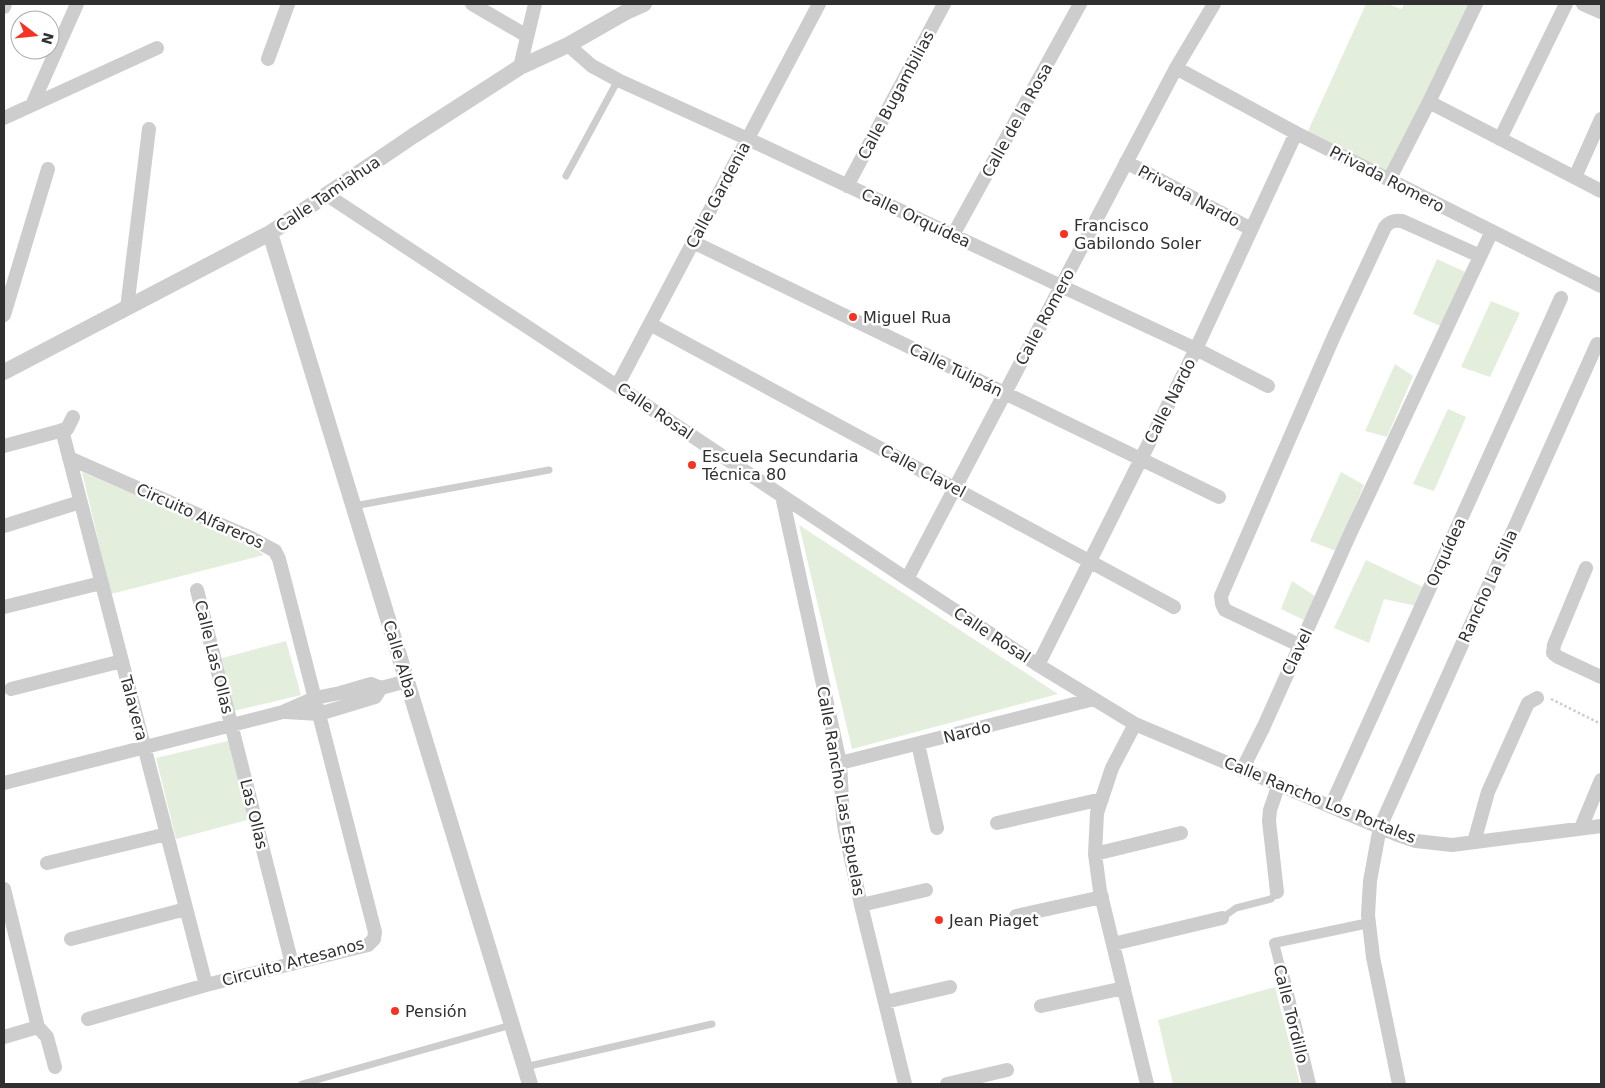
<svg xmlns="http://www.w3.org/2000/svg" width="1605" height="1088" font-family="'DejaVu Sans',sans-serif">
<rect width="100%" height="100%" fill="#fff"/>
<path fill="#e4eedd" d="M1366,4H1388L1401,9L1405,4H1478L1389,180L1308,131Z
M1437,259L1472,275L1447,329L1413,314Z
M1491,301L1520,313L1490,377L1461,367Z
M1395,364L1413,376L1387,437L1365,431Z
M1448,409L1466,417L1434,491L1413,484Z
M82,472L233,536L253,547L264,555L111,594Z
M1341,472L1364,485L1336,551L1310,541Z
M799,525L1058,694L852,749Z
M1366,560L1425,588L1421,607L1384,599L1369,643L1334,628Z
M1292,581L1315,596L1304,620L1281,609Z
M286,641L301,695L234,711L222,658Z
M232,740L251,819L176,839L156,758Z
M1275,987L1300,1084H1173L1158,1020Z"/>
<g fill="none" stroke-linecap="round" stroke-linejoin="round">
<path stroke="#cdcdcd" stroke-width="2.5" stroke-dasharray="2.5 2.5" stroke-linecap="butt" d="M1551,699L1601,724"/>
<path stroke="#cdcdcd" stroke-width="7" d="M566,176L618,80
M354,506L549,470
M1222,918L1236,908L1271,899L1277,892
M525,1067L712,1024
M302,1084L511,1025"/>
<path stroke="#cdcdcd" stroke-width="10" d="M1283,978L1274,943L1369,923"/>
<path stroke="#cdcdcd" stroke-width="14" d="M472,4L527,36
M1583,4L1601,12
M4,7L5,4
M568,45L592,66L618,80L748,139L1061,286L1196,349L1268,386
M268,59L288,4
M520,67L535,4
M1176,68L1296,133L1601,286
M1429,102L1601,191
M32,105L77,4
M4,118L157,48
M1500,139L1566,4
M1126,162L1251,229
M1575,177L1601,119
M1389,180L1429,102L1476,4
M847,186L944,4
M327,195L617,386L907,579L1038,665L1135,724L1398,835L1416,841L1452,845L1601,826
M953,235L1080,4
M693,242L1219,497
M127,308L149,129
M4,315L48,169
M650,324L1174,607
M617,386L819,4
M62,430L206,985
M4,446L67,429L73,417
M69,458L251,538L275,551L279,559L375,932L374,939L368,945L206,985L88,1019
M782,496L840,763L843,818L845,831L861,905L905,1084
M4,526L80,502
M1586,568L1554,645L1553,653L1558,657L1601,677
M907,579L1176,68L1214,4
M197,590L292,964
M4,607L101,583
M1299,645L1225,610L1222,604L1221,596L1334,336L1385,227C1390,221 1395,220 1402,221L1480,256
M1038,665L1196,349L1296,133
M11,689L122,661
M286,712L319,714L375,697L381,688
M1135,724L1112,768L1097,813L1095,854L1100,891L1147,1084
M918,744L937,828
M840,763L1094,699
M1242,770L1264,726L1350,534L1492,231
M4,783L283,712L315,698L340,693L371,684L381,688L407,681
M1331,806L1561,298
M997,823L1102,799
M1581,828L1601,780
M1474,842L1488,792L1528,703L1537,698
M1095,854L1181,833
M47,863L167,834
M4,889L38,1027L47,1037L55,1067
M1277,892L1269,821L1270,810L1279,784
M861,905L926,890
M1016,916L1102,897
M71,939L186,909
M1113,944L1222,918
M1283,978L1309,1084
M885,1002L950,987
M1041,1006L1124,988
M4,1037L38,1027
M947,1084L1007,1070
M1399,1084L1373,957L1368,915L1370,881L1380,827L1597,344"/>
<path stroke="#cdcdcd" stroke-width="16" d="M270,233L530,1084
M4,372L270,233L413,136L520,67L568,45L626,12L644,4"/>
</g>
<g fill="#f63323" stroke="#fff" stroke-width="2">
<circle cx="1064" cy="234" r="5"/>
<circle cx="853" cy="317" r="5"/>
<circle cx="692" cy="465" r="5"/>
<circle cx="939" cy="920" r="5"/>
<circle cx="395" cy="1011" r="5"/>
</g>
<g text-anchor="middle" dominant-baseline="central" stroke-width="5" stroke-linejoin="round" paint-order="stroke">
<g font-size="16" fill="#303030" stroke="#fff">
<text transform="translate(896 95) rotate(-62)">Calle Bugambilias</text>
<text transform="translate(1017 120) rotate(-61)">Calle de la Rosa</text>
<text transform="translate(1387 179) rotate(27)">Privada Romero</text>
<text transform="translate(328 194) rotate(-34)">Calle Tamiahua</text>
<text transform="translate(718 195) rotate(-62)">Calle Gardenia</text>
<text transform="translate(1189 196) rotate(28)">Privada Nardo</text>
<text transform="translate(916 218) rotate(25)">Calle Orquídea</text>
<text transform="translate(1045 317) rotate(-62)">Calle Romero</text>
<text transform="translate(956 370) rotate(26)">Calle Tulipán</text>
<text transform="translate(1170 401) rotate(-63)">Calle Nardo</text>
<text transform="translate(655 411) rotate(34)">Calle Rosal</text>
<text transform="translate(923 471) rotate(28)">Calle Clavel</text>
<text transform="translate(200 516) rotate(24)">Circuito Alfareros</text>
<text transform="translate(1446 552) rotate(-66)">Orquídea</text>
<text transform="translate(1488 586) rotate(-66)">Rancho La Silla</text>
<text transform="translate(992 635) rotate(33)">Calle Rosal</text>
<text transform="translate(1297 652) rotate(-65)">Clavel</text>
<text transform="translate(214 657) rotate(76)">Calle Las Ollas</text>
<text transform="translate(400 659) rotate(73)">Calle Alba</text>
<text transform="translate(134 708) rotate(75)">Talavera</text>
<text transform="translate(967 732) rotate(-14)">Nardo</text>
<text transform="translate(841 791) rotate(80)">Calle Rancho Las Espuelas</text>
<text transform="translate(1320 800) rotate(22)">Calle Rancho Los Portales</text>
<text transform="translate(254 814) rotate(76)">Las Ollas</text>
<text transform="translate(293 962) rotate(-15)">Circuito Artesanos</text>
<text transform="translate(1291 1014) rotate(76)">Calle Tordillo</text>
</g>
<g font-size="16" fill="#303030" stroke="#fff" text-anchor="start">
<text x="1074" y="225">Francisco<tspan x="1074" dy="18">Gabilondo Soler</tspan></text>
<text x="863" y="317">Miguel Rua</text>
<text x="702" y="456">Escuela Secundaria<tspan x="702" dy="18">Técnica 80</tspan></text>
<text x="949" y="920">Jean Piaget</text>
<text x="405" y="1011">Pensión</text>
</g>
</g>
<rect width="1605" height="1088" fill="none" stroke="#303030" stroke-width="10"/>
<g transform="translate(35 35) rotate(106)"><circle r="24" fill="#ffffff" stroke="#acacac"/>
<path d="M0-4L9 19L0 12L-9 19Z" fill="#f63323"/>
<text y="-8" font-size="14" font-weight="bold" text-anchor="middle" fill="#303030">N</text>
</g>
</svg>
